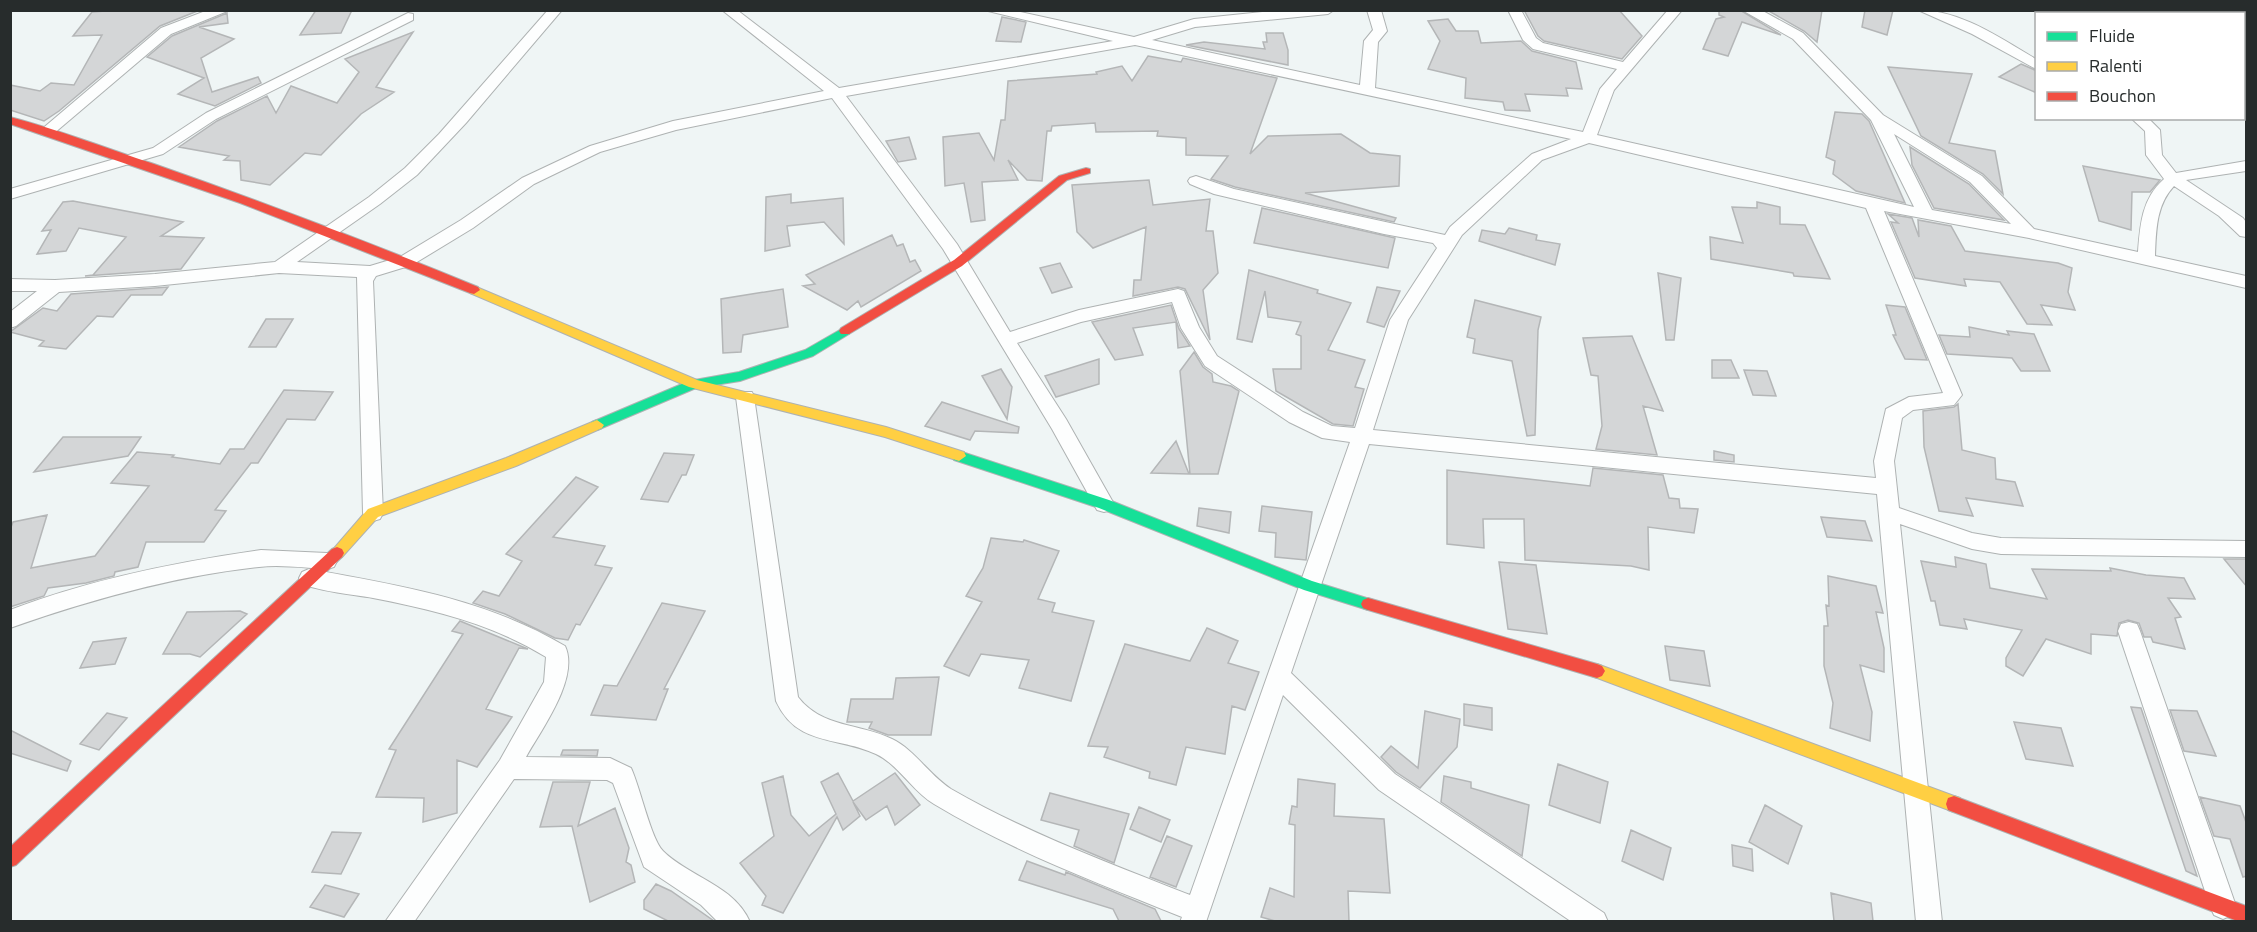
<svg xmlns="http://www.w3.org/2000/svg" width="2257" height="932" font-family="'Titillium Web',sans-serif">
<rect width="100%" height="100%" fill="#eff5f5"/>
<path fill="#d4d6d7" stroke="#b4b6b7" stroke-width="1.5" d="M119,10H200L160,26L59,111L44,121L10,110V85L40,91L51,83L74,85L102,35L73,36L92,12Z
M316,10H352L341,33L300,35Z
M1524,10H1619L1642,36L1622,59L1544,41L1538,36Z
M1719,10H1740L1781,35L1742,22L1728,56L1703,49L1716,19L1724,17L1719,15Z
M1767,10H1822L1817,42L1804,31Z
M1865,10H1893L1887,35L1862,27Z
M227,13L228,23L199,27L234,39L201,58L212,92L258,77L261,83L215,106L178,94L204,78L147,57L172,36Z
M1002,17L1026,22L1021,42L996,41Z
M1448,19L1456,31H1478L1481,43L1521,41L1532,51L1576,62L1582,89L1566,88L1568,96L1525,94L1530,111L1505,110L1503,102L1465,98L1466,78L1428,69L1440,41L1428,21Z
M413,32L376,87L394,92L361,114L321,155L305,153L270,185L241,180L240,161L224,160L229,156L179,147L217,121L267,96L276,113L291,86L337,103L359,72L345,59Z
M1266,33H1283L1288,50V65L1186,45L1204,42L1265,49L1263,42H1267Z
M1148,56L1181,62L1183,58L1277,78L1250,154L1268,136L1341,134L1370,153L1400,156L1399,186L1305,193L1396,218L1394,222L1235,187L1211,179L1228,156L1186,155V138L1157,136L1158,131L1096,132L1095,123L1052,126L1051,131H1047L1042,181L1027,180L1008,160L1018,180L982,182L985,220L971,222L964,183L945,186L943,137L979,133L994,160L1001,120H1005L1008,81L1097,74L1096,72L1122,66L1132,81Z
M2021,64L2037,71V93L1999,77Z
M1888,67L1972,74L1949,143L1995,151L2003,194L1983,174L1921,136Z
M1835,112L1862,114L1869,121L1905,203L1856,191L1833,174L1835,161L1826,157Z
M909,137L916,159L898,162L886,141Z
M1910,147L1969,184L2004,220L1934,208L1912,165Z
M2083,166L2160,180L2150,192H2132L2131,230L2099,221Z
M1149,180L1153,205L1210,199L1206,231H1213L1218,273L1203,290L1210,340L1185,289L1178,287L1133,296L1134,280H1141L1146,227L1093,248L1077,232L1072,185Z
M791,194V203L843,198L844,244L824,222L787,226L790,246L765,251L766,197Z
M73,201L183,222L161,236L204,238L181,269L85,276L93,275L126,237L79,228L66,251L37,254L51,230L42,231L63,202Z
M1757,202L1780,207V224L1805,225L1830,279L1794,276L1793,273L1711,259L1710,237L1743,243L1732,207L1757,208Z
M1262,208L1395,238L1388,268L1254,243Z
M1888,214L1912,218L1919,237L1918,220L1951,226L1965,251L2058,263L2072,268L2068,292L2075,310L2041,305L2052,325L2027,324L2000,282L1964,279L1966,286L1915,278L1891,222L1898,223Z
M1509,228L1537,235L1536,240L1560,244L1555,265L1479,241L1482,230L1505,234Z
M892,235L897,246L903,244L910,262L915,260L921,271L861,307L858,301L847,310L803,286L815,284L806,275Z
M1060,263L1072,287L1052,293L1040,268Z
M1249,270L1318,290L1317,293L1351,303L1328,350L1365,360L1355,387L1364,389L1353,426L1333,424L1276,391L1273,369H1301V336L1296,334L1301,322L1268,317L1265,291L1252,342L1237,339Z
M1658,273L1681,278L1674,340H1666Z
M168,287L162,295H131L113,317L97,316L66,349L39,346L44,341L10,332L43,308L57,311L71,294Z
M1377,287L1400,291L1384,327L1367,322Z
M783,289L788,327L743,335L741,352L723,353L721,299Z
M1475,300L1541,317L1538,330L1535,435L1527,436L1512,361L1473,353L1475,339L1467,337Z
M1171,305L1179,329L1190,346L1178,348L1176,322L1133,328L1143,355L1115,360L1092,322Z
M1886,305L1905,307L1927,360L1905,359L1893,335H1896Z
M266,319H293L276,347H249Z
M1969,327L2009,335L2007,331L2034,334L2050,371H2021L2012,358L1947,354L1939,335L1970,337Z
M1632,336L1663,411L1643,406L1657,455L1596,449L1602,426L1598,376L1591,375L1583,338Z
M1194,352L1203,367L1212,374L1213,382L1231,386L1239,391L1218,474H1190L1180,371Z
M1099,359V384L1056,397L1045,376Z
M1712,360H1731L1739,378H1712Z
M1001,369L1012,387L1007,419L982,376Z
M1744,370L1767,371L1776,396L1753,395Z
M284,390L333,392L315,420L287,419L258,463H251L215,510L226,511L204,542H146L138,567L115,572L114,576L86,583L48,588L44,596L10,607V530L13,522L47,515L31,568L95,556L149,486L111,483L137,452L174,455L172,457L220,464L230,449H244Z
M942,402L1019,427L1018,433L975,431L970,440L925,426Z
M1958,404L1962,450L1995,458L1996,479L2015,482L2023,506L1966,498L1973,516L1939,511L1924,447L1923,411L1954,407Z
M63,437H141L128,456L34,472Z
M1176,441L1189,474L1151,473Z
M1714,451L1734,455V462L1714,460Z
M664,453L694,455L686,475H682L668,502L641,499Z
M1593,468L1663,475L1669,498L1679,499L1680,508L1698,509L1694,533L1648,527L1649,570L1631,566L1525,560L1524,519H1483L1484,548L1447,544V470L1590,486Z
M576,477L598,487L553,537L605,546L595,565L612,568L580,625L576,624L568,640L555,638L505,614L473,603L483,591L499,596L522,561L506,554Z
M1262,506L1312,512L1306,560L1275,557L1276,533L1259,531Z
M1199,508L1231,512L1229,533L1197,526Z
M1821,517L1865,521L1872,541L1827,537Z
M991,538L1023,542L1024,540L1059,551L1038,599L1055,603L1052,612L1094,621L1071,701L1019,688L1029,660L981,654L969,676L944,666L982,602L966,596L983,568Z
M1955,557L1986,564L1990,588L2047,599L2032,569L2111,571L2110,568L2146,575L2184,578L2195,599L2168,598L2181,617L2175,618L2185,649L2153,642L2151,637H2144L2139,623L2128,620L2119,623L2117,636L2091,634V654L2046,639L2023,676L2006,666V658L2022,630L1964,619L1967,629L1940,625L1935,601H1931L1921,561L1956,567Z
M2224,559H2247V587Z
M1499,562L1536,565L1547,634L1508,629Z
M1828,576L1876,586L1883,613L1876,612L1884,648V672L1860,665L1872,712L1870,741L1830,728L1833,703L1824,666V626H1828L1826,605L1829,606Z
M662,603L705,611L664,689H668L656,720L591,715L604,685L617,686Z
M240,611L247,614L200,657L190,654H163L187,612Z
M460,621L528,649L519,648L486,709L512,717L477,767L457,760V813L423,822L424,798L376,797L396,750L389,749L463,634L452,631Z
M1207,628L1238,641L1228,663L1259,672L1245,710L1232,706L1225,754L1186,747L1176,785L1149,778L1150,772L1104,757L1108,747L1088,746L1125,644L1190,661Z
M126,638L115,664L80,668L93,642Z
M1665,646L1704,651L1710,686L1670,680Z
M939,677L931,735H888L869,728L872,722H847L851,699H893L896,678Z
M1464,704L1492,708V730L1464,725Z
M2131,707L2141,708L2197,876L2186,871Z
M2170,710L2197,711L2216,756L2184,751Z
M1425,711L1460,719L1457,747L1420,788L1396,772L1381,757L1391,746L1418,768Z
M107,713L127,718L99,750L80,744Z
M2014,722L2061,728L2073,766L2026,759Z
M10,730L71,761L67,771L10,753Z
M563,750H598L597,756L561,755Z
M1558,764L1608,782L1600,823L1549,805Z
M838,773L853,801L895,773L920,805L895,825L887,806L866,820L853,802L860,816L843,830L837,817L783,913L762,905L766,896L740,863L774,836L762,783L783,776L791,815L809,836L836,814L821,782Z
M1444,776L1471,782V788L1529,805L1522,856L1441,802Z
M1298,779L1335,784L1334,816L1384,819L1390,893L1348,891L1349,921H1275L1261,917L1270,888L1294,897L1295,825L1289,824L1292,806L1297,807Z
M553,782H590L578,826L615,808L629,848L626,862L631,865L635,882L590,902L572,826L540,827Z
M1050,793L1129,814L1114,863L1074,846L1079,830L1041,820Z
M2200,797L2240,806L2247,825V876L2243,877L2230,839L2214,836Z
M1765,805L1802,826L1788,864L1749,842Z
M1139,807L1170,820L1161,842L1130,829Z
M1631,830L1671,848L1663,880L1622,861Z
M332,832L361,833L341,874L312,872Z
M1167,836L1192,846L1176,887L1150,877Z
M1732,845L1752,849L1753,871L1733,866Z
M1027,861L1065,875L1066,872L1155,909L1161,921H1119L1113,909L1019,880Z
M656,884L671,891L714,921H668L644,909V900Z
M325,885L359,894L344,917L310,907Z
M1831,893L1871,903L1873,921H1834Z"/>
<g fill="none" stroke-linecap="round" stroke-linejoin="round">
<g stroke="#aeb2b2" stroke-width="2">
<path id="street" d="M208,10H230L171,34L52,135H42L39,132L42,129L161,28Z
M548,10H562L466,123L417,175L380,204L297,262L370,266L400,257L461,220L522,178L590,146L673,121L824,91L722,10H737L839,88L1113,41L984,10H1011L1134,37L1194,19L1281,10H1334L1328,14L1195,27L1152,40L1360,85L1364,41L1373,30L1367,10H1381L1387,31L1378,42L1375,88L1583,132L1600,89L1617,69L1533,49L1523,40L1508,10H1521L1536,38L1543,43L1623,62L1668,10H1682L1614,90L1597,135L1914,207L1871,120L1793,39L1742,10H1761L1803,33L1883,115L1982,176L2034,229L2138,252C2140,225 2142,198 2164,179L2146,155L2145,131L2131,118H2148L2160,130L2162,155L2176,173L2246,161V171L2186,180L2243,218L2246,222V237L2240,236L2219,216L2174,186C2156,205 2156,231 2155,256L2246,276V288L2029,238L1884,211L1962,395L1954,405L1913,410L1902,418L1894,461L1899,508L1972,533L2001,538L2246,541V557L2001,554L1972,549L1900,524L1942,922H1916L1877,494L1369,444L1291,673L1395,774L1604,913L1608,922H1572L1379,790L1283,695L1206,922H1180L1182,917C1098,883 1012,851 934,804C912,791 899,765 876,754C838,736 797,747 776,701L736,397L738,392H752L754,397L798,697C822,728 859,723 892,739C915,750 929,775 951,789C1027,833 1109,863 1190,895L1350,442L1322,438L1289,422L1205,366L1181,328L1172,302L1081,322L1017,343L1066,419L1114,504L1111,510L1104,512L1097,510L1052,429L943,249L832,98L676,130L600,152L534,184L473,228L412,265L376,276L373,281L383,513L380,519L373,521L366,519L363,513L357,277L279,273L155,286L59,292L16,326L10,328V312L37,291H10V279L55,280L155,274L275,262L369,197L405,168L439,134ZM1135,45L1571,139L1532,154L1450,227L1445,235L1234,189L1196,176L1190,178L1188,181L1190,184L1214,194L1384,234L1433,243L1437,248L1390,320L1355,428L1332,426L1303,412L1217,356L1199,327L1184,291L1178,289L1079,310L1010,332L957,244L846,96ZM1894,134L1970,182L2011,224L1932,210ZM1589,143L1866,208L1943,393L1909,397L1886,409L1874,461L1876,478L1373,430L1408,320L1462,235L1542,160Z
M1918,10C1961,10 2000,38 2036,59V69L1972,34Z
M2137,10H2150L2152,14H2139Z
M408,13L413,14V20L216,119L163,154L10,199V189L153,148L206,113Z
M2244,93H2246V103H2244Z
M261,550L327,553L334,555L337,561L334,567L327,569C305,568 281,564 259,567C174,576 90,600 10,628V610C91,579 176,562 261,550Z
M309,569C398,585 486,599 565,646C580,678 541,730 526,757L610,758L631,768C640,787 651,839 663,851C689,877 734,885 750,922H718L701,905L644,867L613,783L607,780L514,779L414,922H385L500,760L544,682L546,657C492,624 435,610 373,598C350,594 324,592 302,584L299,578L302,572Z
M2129,622L2137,624L2140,631L2236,906L2232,915L2223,919L2214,915L2210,906L2118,631L2121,624Z"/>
</g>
<g stroke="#aeb2b2" stroke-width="2">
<path id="fast" d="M845,327L851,331L849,334L813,356L740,381L696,388L602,428L597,430L590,425L592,422L689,381L739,372L805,350Z
M959,451L1109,500L1312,581L1373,600L1375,604L1373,608L1368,610L1304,590L1099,508L954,460L952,456Z"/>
</g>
<g stroke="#aeb2b2" stroke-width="2">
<path id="slow" d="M474,286L697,380L886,427L964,452L966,456L959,461L885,437L689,387L470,293L468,290Z
M597,420L604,425L602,428L516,466L378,517L342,557L337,559L332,557L330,553L368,509L506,458Z
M1597,664L1954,796L1960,798L1962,804L1960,810L1954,812L1592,676L1589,671L1592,666Z"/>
</g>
<g stroke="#aeb2b2" stroke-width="2">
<path id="jam" d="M10,117C59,130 106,148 154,164C263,202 371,243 478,287L480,290L474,294L470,293L240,203L10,124Z
M1086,168L1090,169V173L1067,180L962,266L849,334H841L839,331L841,328L954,260L1059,176Z
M337,547L342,549L344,553L342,557L16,865L10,867V847L332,549Z
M1368,598L1597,664L1602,666L1605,671L1602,676L1597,678L1368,610L1363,608L1361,604L1363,600Z
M1954,796L2246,906V922H2240L1948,810L1946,804L1948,798Z"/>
</g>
<use href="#street" fill="#fdfefe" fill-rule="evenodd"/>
<use href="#fast" fill="#16e098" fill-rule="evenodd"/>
<use href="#slow" fill="#ffcf43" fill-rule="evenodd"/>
<use href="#jam" fill="#f24e42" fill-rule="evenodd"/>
</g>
<rect width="2257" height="932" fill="none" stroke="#272c2c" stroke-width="24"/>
<rect x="2035" y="12" width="210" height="108" fill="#ffffff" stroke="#a9abab" stroke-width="1.5"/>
<rect x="2047" y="32" width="30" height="9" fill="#16e098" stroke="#a9abab" stroke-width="1.5"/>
<text x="2089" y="42" font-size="18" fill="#272c2c">Fluide</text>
<rect x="2047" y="62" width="30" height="9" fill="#ffcf43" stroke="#a9abab" stroke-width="1.5"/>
<text x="2089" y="72" font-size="18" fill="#272c2c">Ralenti</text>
<rect x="2047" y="92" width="30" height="9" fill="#f24e42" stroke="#a9abab" stroke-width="1.5"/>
<text x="2089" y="102" font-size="18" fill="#272c2c">Bouchon</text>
</svg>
